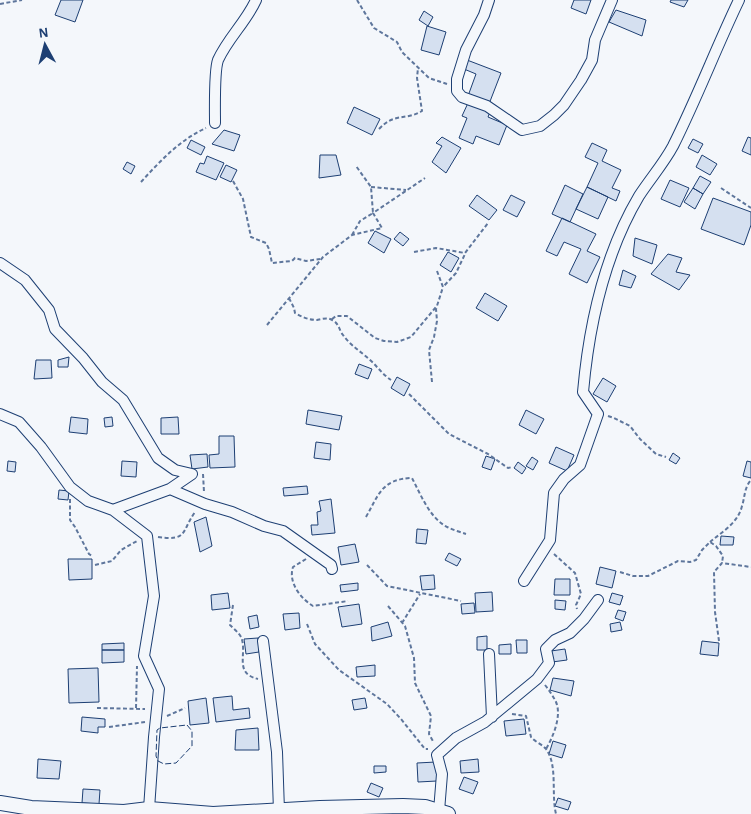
<svg xmlns="http://www.w3.org/2000/svg" width="751" height="814" font-family="'Alegreya Sans',sans-serif">
<rect width="100%" height="100%" fill="#f4f7fb"/>
<path fill="#d5e0f0" stroke="#1d3f73" d="M61,0H83L75,22L55,15Z
M574,0H591L586,14L571,8Z
M671,0H688L684,7L670,2Z
M616,10L646,20L642,36L609,22Z
M424,11L433,17L428,26L419,20Z
M427,26L446,32L439,55L421,50Z
M467,60L501,73L489,104L468,96L476,74L464,69Z
M468,103L490,112L488,117L507,125L499,145L476,136L473,144L459,138L467,118L462,116Z
M354,107L380,119L372,135L347,123Z
M224,130L240,135L234,151L212,144Z
M442,137L461,148L446,173L432,162L442,146L436,143Z
M748,137L751,138V155L742,151Z
M693,139L703,144L698,153L688,148Z
M191,140L205,147L201,155L187,148Z
M592,143L607,150L602,161L621,170L612,188L620,191L616,201L587,187L598,163L585,157Z
M320,155H336L341,175L319,178Z
M702,155L717,164L710,175L696,167Z
M207,156L224,163L216,180L196,172L200,163L204,164Z
M127,162L135,166L131,174L123,169Z
M226,165L237,170L231,182L220,177Z
M700,176L711,182L703,194L693,188Z
M670,180L689,188L680,207L661,199Z
M565,185L583,194L570,222L552,214Z
M587,187L608,197L598,219L576,209Z
M693,188L703,194L695,209L684,202Z
M477,195L497,210L489,220L469,206Z
M511,195L525,202L517,217L503,210Z
M713,198L751,212V225L744,245L701,229Z
M562,218L596,234L587,251L600,257L587,283L569,274L581,249L564,242L557,256L546,251Z
M375,231L391,239L384,253L368,243Z
M400,232L409,239L403,246L394,239Z
M635,238L657,245L652,264L633,256Z
M448,252L459,258L451,272L440,265Z
M668,254L682,258L676,272L690,275L679,290L651,274Z
M623,270L636,276L631,288L619,285Z
M485,293L507,306L498,321L476,308Z
M69,357L68,367H58V360Z
M36,360H51L52,378L34,379Z
M359,364L372,369L368,379L355,374Z
M397,377L410,384L404,396L391,388Z
M603,378L616,386L607,402L593,394Z
M308,410L342,416L339,430L306,424Z
M526,410L544,419L536,434L519,425Z
M71,417L88,419L87,434L69,432Z
M112,417L113,426L105,427L104,418Z
M178,417L179,434H161V418Z
M219,436H234L235,467L210,468L209,455L219,454Z
M316,442L331,444L330,460L314,458Z
M556,447L574,455L567,471L549,463Z
M673,453L680,458L676,464L669,460Z
M207,454L208,467L192,469L190,455Z
M486,456L495,459L491,470L482,467Z
M532,457L538,461L533,470L526,466Z
M8,461L16,462L15,472L7,471Z
M122,461L137,462L136,477L121,476Z
M747,461L751,462V478L743,476Z
M518,462L526,468L522,474L514,468Z
M307,486L308,494L284,496L283,488Z
M59,490L69,491L68,500L58,499Z
M331,499L335,533L312,535L311,525H318L317,512L321,511L319,501Z
M206,517L212,546L200,552L194,522Z
M417,529L428,530L426,544L416,543Z
M721,536L734,537L733,545H720Z
M355,544L359,562L341,565L338,547Z
M449,553L461,559L457,566L445,560Z
M68,559H92V579L69,580Z
M600,567L616,571L612,588L596,584Z
M434,575L435,589L422,590L420,576Z
M555,579H570V595H554Z
M358,583V590L341,592L340,585Z
M492,592L493,611L476,612L475,593Z
M228,593L230,608L212,610L211,595Z
M612,593L623,596L620,605L609,602Z
M555,600L566,601L565,610L555,609Z
M474,603L475,613L462,614L461,604Z
M359,604L362,624L342,627L338,607Z
M618,610L626,612L623,621L615,618Z
M299,613L300,628L285,630L283,614Z
M257,615L259,627L250,629L248,617Z
M388,622L392,636L372,641L371,627Z
M620,622L622,630L611,632L610,624Z
M487,636V650H477V637Z
M258,638L259,652L246,654L244,639Z
M516,640H527V653H517Z
M702,641L719,643L718,656L700,654Z
M124,643V650H102V644Z
M511,644V654H499V645Z
M565,649L567,660L552,662L551,651Z
M102,650H124V662L102,663Z
M375,665V676L357,677L356,667Z
M98,668L99,702L69,703L68,669Z
M553,678L574,681L571,696L550,690Z
M232,696L233,710L249,708L250,718L216,722L213,698Z
M206,698L209,723L190,725L188,701Z
M365,698L367,708L354,710L352,700Z
M82,717L105,719V727H98V733L81,731Z
M524,719L526,734L506,736L504,721Z
M258,728L259,750H235L236,730Z
M553,741L566,745L562,758L549,754Z
M38,759L61,761L59,779L37,778Z
M478,759L479,772L461,773L460,761Z
M436,762L437,781L418,782L417,763Z
M374,766H386V772L374,773Z
M464,777L478,782L473,794L459,789Z
M371,783L383,788L379,797L367,792Z
M83,789L100,790L99,804L82,803Z
M558,798L571,802L568,810L555,806Z"/>
<g fill="none" stroke-linecap="round" stroke-linejoin="round">
<g stroke="#1d3f73" stroke-width="12">
<path id="street" d="M489,0L484,15L466,50L457,79V91L462,97L487,106L522,130L540,126L554,115L564,105L581,80L592,60L595,40L612,0
M215,123C215,110 214,71 218,60C228,38 246,22 256,0
M0,263L25,280L49,310L55,329L83,358L102,382L123,400L158,458L175,470L192,474L170,489
M0,414L19,422L41,447L70,487L88,501L113,510L170,489L205,504L232,512L264,526L283,531L331,565L332,569
M113,510L147,536L154,596L144,656L159,689L154,737L149,809
M524,581L550,540L554,493L564,479L580,465L598,414L583,392C589,325 604,255 639,196C650,179 664,163 673,146C697,98 716,48 739,0
M263,641L277,752L279,811
M489,654L492,717
M439,811L442,774L437,755L456,738L485,722L537,679L549,663L546,649L555,640L570,633L584,619L598,600"/>
</g>
<g stroke="#1d3f73" stroke-width="16">
<path id="secondary" d="M0,803L31,808L124,812L149,809L213,814L320,808L403,806L425,807L448,814"/>
</g>
<path stroke="#5e769c" stroke-width="2" stroke-dasharray="4 2.5" stroke-linecap="butt" d="M357,0L374,28L397,42L402,52L429,78L447,84
M0,4L22,0
M379,129C395,112 405,121 422,111L417,78L418,68
M233,181L243,199L251,237L266,243L269,249L272,263L292,261L295,258L306,261L320,259
M141,182C160,161 181,139 206,128
M371,187L406,190
M721,188L751,208
M352,235L360,221L373,213L371,187L356,166
M414,252L436,248L465,253L488,223
M437,271L443,287L456,273L465,254
M289,298L294,308L295,313C302,317 309,320 317,320C322,319 328,317 332,320C339,323 339,330 343,335C350,345 360,351 369,359C377,366 382,374 391,380
M332,319L336,316H347L375,338L384,341L397,342L411,337L436,307
M267,325L323,257L352,235L382,228L373,213L425,178
M432,382L429,350L434,337L437,321L436,309L443,287
M409,394L449,434L488,454L508,468L512,467
M608,416L614,418L630,426L640,439L656,454L666,457
M203,474L204,492
M70,499V520L75,527L89,554L92,556
M366,517C379,494 382,479 412,478C421,495 429,517 447,527C453,530 460,532 466,534
M158,537C188,541 181,532 195,512
M710,542C722,532 738,523 742,506C745,497 744,488 751,480
M554,554L575,573L581,594L576,605L577,609
M306,559L293,567C288,582 300,598 313,606L348,601
M95,565L112,561L121,550L137,541
M367,565L387,586L461,601
M620,572L633,576H648L678,561L690,562L696,560L702,550L710,542L716,546L723,556L722,563
M233,605L230,625C234,629 239,633 241,637C248,653 233,673 258,679
M388,606L405,626L414,658L415,683L431,716L429,734L434,743
M402,623L420,594
M307,624L315,644L339,670L387,704L401,719L425,749H428
M719,641L715,612L714,572L722,563L751,567
M545,685C549,690 553,696 556,702C562,716 553,737 546,749
M97,708L145,709
M136,708L137,666
M512,714L526,716L531,737C535,742 542,744 546,749C558,765 551,794 556,814
M167,716L185,708
M109,727L145,722"/>
<use href="#street" stroke="#f4f7fb" stroke-width="10"/>
<use href="#secondary" stroke="#f4f7fb" stroke-width="14"/>
<path stroke="#1d3f73" stroke-width="1" stroke-dasharray="6 2.5" stroke-linecap="butt" d="M187,725L192,731V746L176,763L164,764L158,761L156,756L157,730L160,728Z"/>
</g>
<g transform="translate(45 45) rotate(353)" stroke="#f4f7fb" stroke-width="4" paint-order="stroke">
<path d="M0-4L9 19L0 12L-9 19Z" fill="#1d3f73"/>
<text y="-8" font-size="14" font-weight="bold" text-anchor="middle" fill="#1d3f73">N</text>
</g>
</svg>
